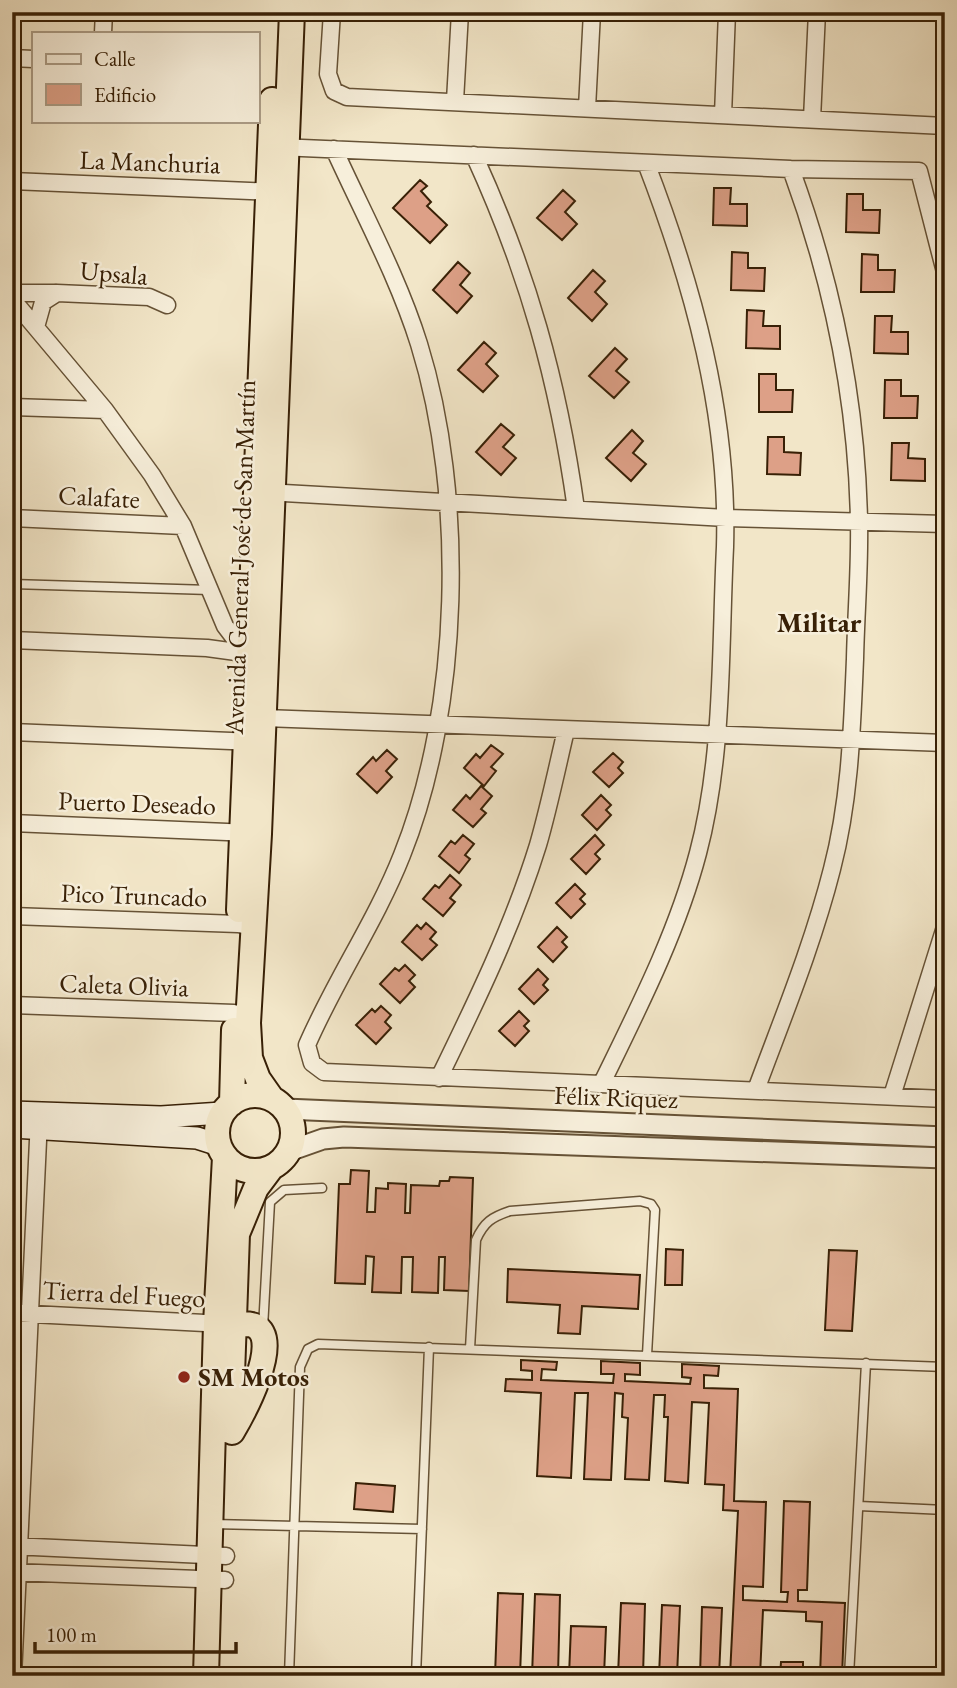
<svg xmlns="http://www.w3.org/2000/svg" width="957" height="1688" font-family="'EB Garamond',serif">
<rect width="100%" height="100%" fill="#f2e6c8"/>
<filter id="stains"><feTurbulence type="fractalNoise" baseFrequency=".00286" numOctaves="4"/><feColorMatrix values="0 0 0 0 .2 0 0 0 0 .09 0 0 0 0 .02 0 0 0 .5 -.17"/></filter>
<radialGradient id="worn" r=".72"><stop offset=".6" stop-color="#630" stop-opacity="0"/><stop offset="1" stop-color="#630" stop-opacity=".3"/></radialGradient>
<path fill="#dda087" stroke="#382006" stroke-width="2" d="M420,180L427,186L421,191L431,202L427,206L447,225L430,243L393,208Z
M714,188H731L730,204H747V226L713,225Z
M563,190L575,201L565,212L577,224L562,240L537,218Z
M847,194H863V210H880L879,233L846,232Z
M732,252L748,253V268H765L764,291L731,290Z
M862,254L878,255V270H895L894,292H861Z
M458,262L470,273L460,285L472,296L457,313L433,290Z
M593,270L605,281L595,292L607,304L592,321L568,298Z
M747,310L764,311L763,326H780V349L746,348Z
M875,316H892L891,332H908V354L874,353Z
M484,342L496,353L486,364L498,376L483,392L458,370Z
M615,348L627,359L616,371L629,382L614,398L589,376Z
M759,374H776V390H793L792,412H759Z
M885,380H901V396H918L917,418H884Z
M501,424L514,435L503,447L516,458L501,475L476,452Z
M632,430L643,441L633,453L646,464L631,481L606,458Z
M768,437H784V452L801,453L800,475L767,474Z
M892,443H909L908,458L925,459V481L891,480Z
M491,745L503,754L491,767L496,771L484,786L464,768L476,754L480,758Z
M387,750L397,759L386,771L392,777L377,793L357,774L373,757L376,761Z
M613,753L623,762L618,768L623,773L609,787L593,772Z
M481,786L492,796L481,809L486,813L473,827L453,810L466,795L470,799Z
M601,795L611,805L606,810L611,815L597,830L582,815Z
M463,835L474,844L465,855L470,859L459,873L439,856L451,841L455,844Z
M595,835L604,845L595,854L600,859L586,874L571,859Z
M450,875L461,885L450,898L455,902L443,916L423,899L435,885L439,888Z
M575,884L585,894L580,899L585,904L571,918L556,903Z
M426,923L436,932L430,939L437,945L422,960L402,942L417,925L421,929Z
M557,927L567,937L562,942L567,947L553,962L538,947Z
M405,965L415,975L409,981L415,987L400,1003L380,984L395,968L399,971Z
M538,969L548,979L543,985L548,990L534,1004L519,989Z
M381,1006L391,1015L385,1022L391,1028L376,1044L356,1025L372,1009L375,1012Z
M519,1011L529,1021L524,1026L529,1031L515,1046L499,1031Z
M351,1170L369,1171L367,1212H375L376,1188L388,1189V1183L406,1184L405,1213H410L411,1185L439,1186L440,1181H449L450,1177L473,1178L469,1291L444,1290L445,1257H439L438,1293L412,1292L413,1257H402L401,1293L372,1292L374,1257L366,1256L365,1284L335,1283L339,1184H350Z
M666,1249L683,1250L682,1285H665Z
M829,1250L857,1251L852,1331L825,1330Z
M508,1269L640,1275L638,1309L582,1306L580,1334L558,1333L560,1305L507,1302Z
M521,1360L557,1362L556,1370L542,1369L541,1380L613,1383L614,1374H601V1361L640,1363V1375L625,1374V1381L690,1384L691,1378L682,1377V1364L719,1366L718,1376L704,1375V1388L738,1389L734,1501L766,1502L763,1587L743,1586V1600L787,1602L788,1592H781L784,1501L810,1502L807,1590H798V1601L845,1603L842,1676H820L822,1622L806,1621V1612L763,1610L760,1676H730L738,1511L723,1510L724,1485L705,1484L709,1403L692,1402L688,1483L665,1481L668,1417H664L665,1395H654L649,1480L625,1479L628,1418L622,1417L623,1394L615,1393L611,1480L584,1479L588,1393H575L571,1478L537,1476L541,1393L505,1391L506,1379L532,1380V1371L521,1370Z
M356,1483L395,1486L393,1512L354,1509Z
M498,1593L523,1594L520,1676H495Z
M535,1594L560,1595L558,1676H532Z
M621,1603L645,1604L643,1676H618Z
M662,1605L680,1606L677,1676H659Z
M702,1607L722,1608L719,1676H700Z
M571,1626L606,1627L604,1676H569Z
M781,1662H803V1676H780Z"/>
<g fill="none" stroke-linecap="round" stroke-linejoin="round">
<g stroke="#665236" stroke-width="11">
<path id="service" d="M12,584L210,590
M263,1328L270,1202L284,1190L322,1188
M470,1349L476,1240C484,1222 492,1217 510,1211L640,1201L651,1204L655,1210L647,1355
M859,1506L945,1510
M212,1524L422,1529
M289,1676L300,1367L308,1349L318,1344L945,1367
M416,1676L429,1347
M849,1676L866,1363"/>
</g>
<g stroke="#665236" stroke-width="19">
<path id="minor" d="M332,12L328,74L334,91L347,97L945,126
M103,33L104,12
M12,58L33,59
M455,101L460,12
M587,108L592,12
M723,115L727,12
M812,119L817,12
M279,147L791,169L919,171L945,272
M334,149C363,213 398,277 419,344C466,495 461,708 402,855C376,921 335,980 307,1045L312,1063L324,1072L945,1099
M474,155C528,273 558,380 576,509
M12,181L276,192
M12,293H55
M12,299L105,410L152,475L183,526L225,626L250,659
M36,327L43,302L57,293L149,297L167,305
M12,407L105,410
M266,492L726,518L945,524
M12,518L183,526
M12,640L207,648L251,654
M264,718L945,743
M12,732L255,742
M12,823L251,833
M12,916L238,924L254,927
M12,1005L234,1013
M439,1078C476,1002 513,926 538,845C549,807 557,768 566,730
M602,1083C638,1009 677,933 698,853C724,755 720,648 725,547C729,415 693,285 646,163
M756,1090C783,1017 813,944 832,869C850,800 852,730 855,659C856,613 860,567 859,522C857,402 832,281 791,169
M892,1096L945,927
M12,1313L224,1324
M12,1546L226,1556
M12,1572L225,1580
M13,1676L39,1119"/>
</g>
<g stroke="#665236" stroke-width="23">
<path id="tertiary" d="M285,1109L945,1137
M289,1151L323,1139L344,1137L945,1158"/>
</g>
<g stroke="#382006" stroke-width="24">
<path id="secondary" d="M12,1112L161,1117L222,1113
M12,1127L197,1138L219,1145"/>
</g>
<g stroke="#382006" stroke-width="28">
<path id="trunk" d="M239,910L272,100
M217 1133a38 38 0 1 1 76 0a38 38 0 1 1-76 0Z
M272,1099L258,1079L250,1058L248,1023L259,834L292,12
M232,1103L234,1030
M230,1431L237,1234L256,1188L271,1168
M232,1432C242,1415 283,1341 255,1326C250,1323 239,1325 234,1324
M206,1676L216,1324L225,1157"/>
</g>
<use href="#service" stroke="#f7efdb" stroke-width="8"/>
<use href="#minor" stroke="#f7efdb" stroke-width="16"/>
<use href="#tertiary" stroke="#f7efdb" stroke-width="19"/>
<use href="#secondary" stroke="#f7efdb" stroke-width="21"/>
<use href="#trunk" stroke="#f2e6c8" stroke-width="24"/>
</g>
<circle fill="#8f2418" stroke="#f7efdb" stroke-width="2.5" cx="184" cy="1377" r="7"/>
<g text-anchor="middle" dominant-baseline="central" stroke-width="5" stroke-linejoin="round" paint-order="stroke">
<g font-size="26" fill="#382006" stroke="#f7efdb">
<text transform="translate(150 162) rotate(2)">La Manchuria</text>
<text transform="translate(114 273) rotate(5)">Upsala</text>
<text transform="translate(99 497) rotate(3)">Calafate</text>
<text transform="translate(240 557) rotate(-88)">Avenida General José de San Martín</text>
<text transform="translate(137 803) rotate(2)">Puerto Deseado</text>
<text transform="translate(134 895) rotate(2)">Pico Truncado</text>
<text transform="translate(124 985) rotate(2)">Caleta Olivia</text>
<text transform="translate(616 1097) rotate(2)">Félix Riquez</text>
<text transform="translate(124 1294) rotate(3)">Tierra del Fuego</text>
</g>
<g font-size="26" font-weight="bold" fill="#382006" stroke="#f7efdb" text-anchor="start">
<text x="198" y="1377">SM Motos</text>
</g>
<g font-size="28" font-weight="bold" fill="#382006" stroke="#f7efdb">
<text x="819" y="622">Militar</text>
</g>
</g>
<rect width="957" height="1688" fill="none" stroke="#f2e6c8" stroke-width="42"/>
<rect x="14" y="14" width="929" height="1660" fill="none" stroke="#382006" stroke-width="3.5"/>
<rect x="21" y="21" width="915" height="1646" fill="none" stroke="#382006" stroke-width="2"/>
<rect x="32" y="32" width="228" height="91" fill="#f7efdb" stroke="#ab9c86" stroke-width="2"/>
<rect x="46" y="54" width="35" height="10" fill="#f7efdb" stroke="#ab9c86" stroke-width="2"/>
<text x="94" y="66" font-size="21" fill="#382006">Calle</text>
<rect x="46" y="84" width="35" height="21" fill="#dda087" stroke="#ab9c86" stroke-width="2"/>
<text x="94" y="102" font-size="21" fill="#382006">Edificio</text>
<path d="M35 1642v10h201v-10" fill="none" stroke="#382006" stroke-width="3.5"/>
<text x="46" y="1642" font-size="21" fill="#382006" stroke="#f7efdb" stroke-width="5" paint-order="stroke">100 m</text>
<rect width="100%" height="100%" filter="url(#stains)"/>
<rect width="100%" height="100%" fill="url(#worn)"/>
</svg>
